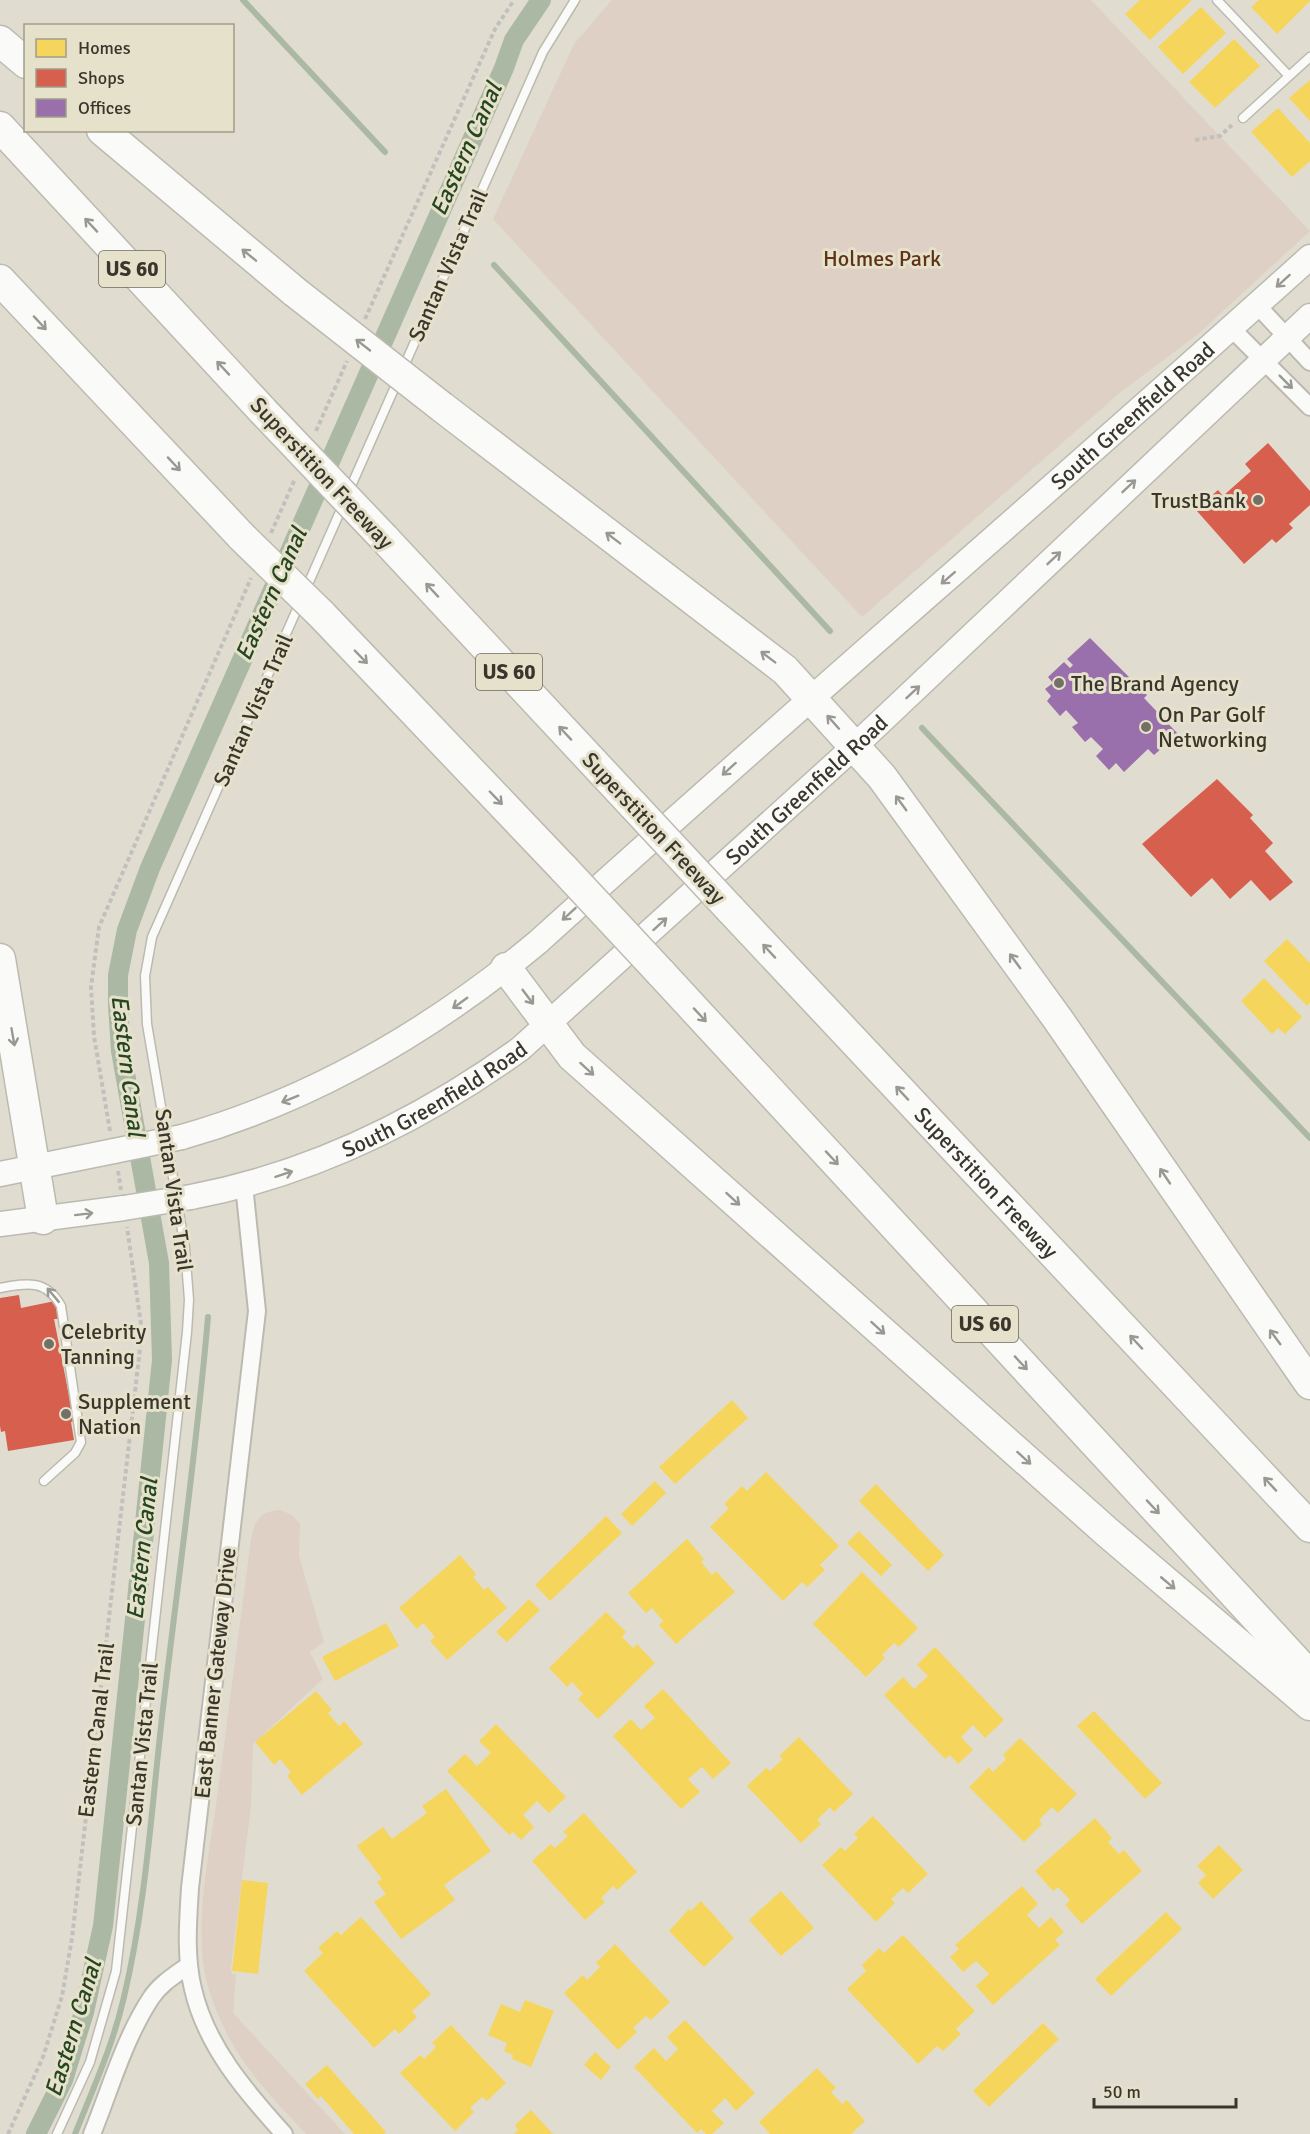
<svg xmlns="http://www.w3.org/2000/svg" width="1310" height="2134" font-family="Signika,sans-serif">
<rect width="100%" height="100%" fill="#e0ddd0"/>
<path fill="#ded0c4" d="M612,0H1091L1310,231L1197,335L1122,391L862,617L493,219L574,44Z
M280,1510L292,1515L300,1524L299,1556L324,1642L310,1652L323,1679L253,1744L251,1806L231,1968L232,1974H236L233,2013L345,2134H306C262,2087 231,2056 210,1993C190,1933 210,1853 218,1791C229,1707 240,1623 251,1539C255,1520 260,1511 280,1510Z"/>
<path fill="#f6d55c" d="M1140,0H1192L1150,40L1125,14Z
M1259,0H1310V1L1277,34L1251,7Z
M1201,7L1226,33L1183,74L1158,47Z
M1234,39L1260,66L1215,108L1189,82Z
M1310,80V121L1289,98Z
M1278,108L1310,143V161L1292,177L1251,132Z
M1287,939L1310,963V1003L1307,1006L1264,961Z
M1264,978L1302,1017L1285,1034L1278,1028L1272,1034L1241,1001Z
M732,1400L748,1418L675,1484L659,1467Z
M766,1472L839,1546L820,1565L825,1570L807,1587L802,1582L783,1601L710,1527L729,1508L724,1504L742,1486L747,1491Z
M655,1481L666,1493L632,1526L621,1514Z
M876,1484L944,1555L928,1571L859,1501Z
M606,1516L622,1533L550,1601L535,1585Z
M859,1531L892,1565L881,1576L847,1543Z
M687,1539L704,1559L701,1562L712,1575L716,1571L735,1592L676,1644L659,1625L663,1621L652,1608L646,1613L628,1593Z
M460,1555L476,1574L473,1577L484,1590L488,1587L507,1608L447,1660L430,1641L435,1637L423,1623L417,1629L399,1608Z
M862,1572L918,1628L899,1647L894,1643L882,1655L885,1658L866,1677L813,1624Z
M529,1599L540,1610L507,1642L496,1632Z
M606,1612L626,1632L622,1637L633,1648L637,1644L655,1663L598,1719L578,1699L583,1694L572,1682L567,1687L549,1668Z
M386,1623L399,1646L335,1681L322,1657Z
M935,1647L1004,1720L985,1738L973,1725L961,1737L973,1750L958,1764L950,1755L945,1759L884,1695L903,1677L914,1689L928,1676L917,1665Z
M663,1689L731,1763L713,1779L702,1767L688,1779L700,1792L681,1809L613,1736L631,1719L641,1730L655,1718L644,1706Z
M316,1691L332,1710L328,1713L339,1726L344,1721L363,1744L302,1795L287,1776L291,1772L280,1759L274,1765L255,1742Z
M1094,1711L1162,1783L1145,1799L1077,1726Z
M496,1724L566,1797L549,1813L537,1801L523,1815L534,1827L521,1840L513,1832L509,1835L447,1771L465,1754L477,1766L491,1753L479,1741Z
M799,1737L853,1794L834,1812L830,1807L817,1820L821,1824L801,1843L747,1786L766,1768L770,1771L783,1759L779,1756Z
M1020,1738L1077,1794L1058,1813L1052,1807L1039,1820L1042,1824L1024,1842L969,1787L989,1767L993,1772L1006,1759L1003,1755Z
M446,1789L491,1851L444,1885L455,1900L401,1939L374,1902L386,1894L377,1882L382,1879L357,1846L383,1827L392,1839L427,1813L422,1806Z
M584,1813L637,1872L617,1890L613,1886L601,1898L605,1902L585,1920L532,1861L551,1844L555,1848L568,1836L563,1832Z
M873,1816L928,1874L908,1893L903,1888L891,1899L895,1903L876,1922L822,1865L841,1847L845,1851L858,1838L854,1834Z
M1095,1818L1112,1838L1108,1842L1119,1854L1124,1850L1142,1871L1082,1924L1065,1905L1070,1900L1058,1887L1053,1891L1035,1871Z
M1219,1845L1243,1870L1213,1899L1198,1883L1206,1875L1197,1866Z
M242,1880L268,1883L258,1974L232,1971Z
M1022,1886L1038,1904L1027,1915L1039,1928L1051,1917L1064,1932L1055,1940L1060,1945L993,2005L976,1986L989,1974L976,1961L963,1972L950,1957L959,1949L955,1945Z
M781,1891L814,1928L781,1956L749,1920Z
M701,1901L734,1938L704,1967L669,1931L689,1909L691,1911Z
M1166,1912L1182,1929L1111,1996L1095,1979Z
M361,1917L431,1994L412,2011L417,2017L399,2034L395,2029L374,2048L304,1971L323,1953L318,1948L337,1931L341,1935Z
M903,1935L975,2011L956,2029L961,2034L943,2051L937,2046L918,2064L847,1989L866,1971L862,1965L879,1948L884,1953Z
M615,1944L670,2002L651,2020L646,2016L633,2028L637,2032L618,2050L564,1993L583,1975L587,1980L600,1967L596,1963Z
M525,2000L554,2011L531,2067L512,2059L513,2055L504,2051L507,2043L488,2035L501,2004L520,2012Z
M685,2020L755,2093L736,2111L725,2098L712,2111L724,2123L712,2134H706L701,2129L697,2133L634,2067L654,2048L666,2061L678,2049L667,2037Z
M1043,2023L1059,2039L989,2107L973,2091Z
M451,2025L506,2083L487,2101L482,2097L470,2108L474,2112L455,2131L400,2073L420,2055L424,2059L436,2047L432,2043Z
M595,2052L611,2067L601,2080L584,2065Z
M327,2065L386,2132L384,2134H354L321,2096L318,2099L305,2084Z
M817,2068L836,2088L831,2092L842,2104L847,2100L865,2121L851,2134H770L759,2122Z
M531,2110L553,2134H514L518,2130L515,2125Z"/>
<path fill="#d6604d" d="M1268,443L1310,491V505L1289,524L1293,528L1276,543L1272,539L1244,564L1196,510L1218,490L1223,496L1251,471L1245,464Z
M1217,779L1253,815L1250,818L1273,843L1265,851L1293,882L1270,901L1251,880L1230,899L1212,878L1191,897L1142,844Z
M19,1295L21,1308L55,1301L58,1319H54L74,1421L71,1422L74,1440L8,1451L5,1431L1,1432L0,1426V1298Z"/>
<path fill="#9970ab" d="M1090,638L1147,695L1144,698L1178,734L1154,755L1148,749L1124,772L1116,763L1109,770L1096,756L1103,749L1091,737L1085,742L1072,727L1078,723L1066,710L1060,716L1047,701L1051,696L1045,689L1053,683L1048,677L1064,662L1070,668L1073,665L1067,659Z"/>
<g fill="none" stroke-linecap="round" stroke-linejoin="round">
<path stroke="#abb9a4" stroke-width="6" d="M243,0L385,152
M494,265L830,631
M922,728L1310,1138
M75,2134C93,2089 113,2045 124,1997C147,1900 152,1799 164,1700C179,1573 197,1445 208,1317"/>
<path stroke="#abb9a4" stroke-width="20" d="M36,2134L63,2080L84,2012L103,1926L162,1360L159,1263L121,1051L118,1005V975L127,930L150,868L504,68L514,40L541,0"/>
<g stroke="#bcbab0" stroke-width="11">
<path id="lane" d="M1217,0L1289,76
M1243,118L1310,57
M348,493L543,52L575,0
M0,1288C27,1283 46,1279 61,1306L81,1442L75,1453L44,1481
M57,2134L90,2062L116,1971L187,1332L189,1300L185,1248L147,1024L145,976L152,937L343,505"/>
</g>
<g stroke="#bcbab0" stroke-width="20">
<path id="street" d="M1257,305L1310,362
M1231,328L1310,407
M244,1185L257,1311L190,1888C188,1921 185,1956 193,1989C206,2046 246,2092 284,2134
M92,2134C110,2090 124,2039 151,1998C160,1984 175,1975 189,1965"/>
</g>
<g stroke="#bcbab0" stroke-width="27">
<g id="secondary">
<path id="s1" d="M182,1137C316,1099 432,1030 538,942C793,711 1054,488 1310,257"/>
<path d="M0,1174L114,1151"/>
<path id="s2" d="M191,1197C312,1174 420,1121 520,1049L855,746L1310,316"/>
<path d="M0,1224L124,1208"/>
</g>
</g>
<g stroke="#bcbab0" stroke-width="33">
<g id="highway">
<path d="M0,41L26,63"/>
<path d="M0,127L263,411"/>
<path d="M102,130L295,292"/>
<path d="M0,280L242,537"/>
<path d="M442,407L785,670L882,777L1057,1018L1310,1384"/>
<path d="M384,538L634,806"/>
<path d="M321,614L564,869"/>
<path id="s3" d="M730,909L1310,1527"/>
<path d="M0,959L43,1219"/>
<path d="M506,968L572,1056L1107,1532L1310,1705"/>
<path d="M660,972L1310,1676"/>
</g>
</g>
<path stroke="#c1c0bd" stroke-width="4" stroke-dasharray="4.5 3" stroke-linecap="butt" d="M1195,140L1220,136L1232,125
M365,319L495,29L514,0
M316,431L347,361
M271,533L295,479
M110,1131L94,1036L91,987L99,927L251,578
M118,1171L121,1190
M8,2134L43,2057L62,1996L72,1938L142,1331L127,1227"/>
<use href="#lane" stroke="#fafaf8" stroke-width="8"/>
<use href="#street" stroke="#fafaf8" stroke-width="16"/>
<use href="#secondary" stroke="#fafaf8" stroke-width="24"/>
<use href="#highway" stroke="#fafaf8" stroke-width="30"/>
<g stroke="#bcbab0" stroke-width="27" stroke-linecap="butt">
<path id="secondary-bridge" d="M114,1151L182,1137
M124,1208L191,1197"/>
</g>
<g stroke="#bcbab0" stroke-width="33" stroke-linecap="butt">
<path id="highway-bridge" d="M295,292L442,407
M263,411L384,538
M242,537L321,614
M634,806L730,909
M564,869L660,972"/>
</g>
<use href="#secondary-bridge" stroke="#fafaf8" stroke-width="24"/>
<use href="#highway-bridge" stroke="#fafaf8" stroke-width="30"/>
</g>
<defs><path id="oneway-shaft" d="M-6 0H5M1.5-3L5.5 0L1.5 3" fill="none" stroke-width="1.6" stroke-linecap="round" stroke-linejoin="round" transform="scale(1.5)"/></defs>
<g stroke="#999892">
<use href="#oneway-shaft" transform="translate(91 225) rotate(-133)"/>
<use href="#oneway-shaft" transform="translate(249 255) rotate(-141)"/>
<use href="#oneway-shaft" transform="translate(1283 281) rotate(138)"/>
<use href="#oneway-shaft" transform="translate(40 323) rotate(47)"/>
<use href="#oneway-shaft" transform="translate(363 345) rotate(-142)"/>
<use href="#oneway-shaft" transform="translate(223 368) rotate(-133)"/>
<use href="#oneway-shaft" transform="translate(1286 382) rotate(45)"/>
<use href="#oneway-shaft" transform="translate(174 464) rotate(47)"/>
<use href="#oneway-shaft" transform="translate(1129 486) rotate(-43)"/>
<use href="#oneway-shaft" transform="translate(613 538) rotate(-143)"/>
<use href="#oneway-shaft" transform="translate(1054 558) rotate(-43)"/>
<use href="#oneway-shaft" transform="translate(948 578) rotate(139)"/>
<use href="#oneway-shaft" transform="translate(432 590) rotate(-133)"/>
<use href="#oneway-shaft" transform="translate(361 657) rotate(46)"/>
<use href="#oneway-shaft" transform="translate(768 657) rotate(-143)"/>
<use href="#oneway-shaft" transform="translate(913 692) rotate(-43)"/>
<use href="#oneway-shaft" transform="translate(833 722) rotate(-132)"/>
<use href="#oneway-shaft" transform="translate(565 733) rotate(-133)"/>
<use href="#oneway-shaft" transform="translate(729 769) rotate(138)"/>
<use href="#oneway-shaft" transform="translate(496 798) rotate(46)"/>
<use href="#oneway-shaft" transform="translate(901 803) rotate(-126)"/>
<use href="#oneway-shaft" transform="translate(569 914) rotate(138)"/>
<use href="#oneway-shaft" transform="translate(660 924) rotate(-42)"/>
<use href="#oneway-shaft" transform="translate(769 951) rotate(-133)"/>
<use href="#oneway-shaft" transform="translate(1015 961) rotate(-126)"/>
<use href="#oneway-shaft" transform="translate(528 997) rotate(53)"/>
<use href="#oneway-shaft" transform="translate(460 1003) rotate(144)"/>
<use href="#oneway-shaft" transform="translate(700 1015) rotate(47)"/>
<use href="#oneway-shaft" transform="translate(13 1037) rotate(80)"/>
<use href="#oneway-shaft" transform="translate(587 1069) rotate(42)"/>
<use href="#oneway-shaft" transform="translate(902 1093) rotate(-133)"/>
<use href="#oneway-shaft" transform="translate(290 1099) rotate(158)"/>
<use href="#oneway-shaft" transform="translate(832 1158) rotate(47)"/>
<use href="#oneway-shaft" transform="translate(284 1174) rotate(-18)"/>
<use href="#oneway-shaft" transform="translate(1165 1176) rotate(-124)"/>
<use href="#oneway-shaft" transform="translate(733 1199) rotate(42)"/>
<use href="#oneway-shaft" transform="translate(84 1214) rotate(-7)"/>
<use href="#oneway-shaft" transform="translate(53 1295) rotate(-130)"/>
<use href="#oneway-shaft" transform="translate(878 1328) rotate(42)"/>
<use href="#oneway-shaft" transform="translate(1275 1337) rotate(-126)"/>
<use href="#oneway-shaft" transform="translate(1136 1342) rotate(-133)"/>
<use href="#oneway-shaft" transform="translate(1021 1363) rotate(47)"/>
<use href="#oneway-shaft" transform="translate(1024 1458) rotate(42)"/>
<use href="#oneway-shaft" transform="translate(1270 1484) rotate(-133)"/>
<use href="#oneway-shaft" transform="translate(1153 1507) rotate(47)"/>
<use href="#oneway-shaft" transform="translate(1168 1583) rotate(40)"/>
</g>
<g fill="#737066" stroke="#e6e1ca" stroke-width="2">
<circle cx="1258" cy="500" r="6"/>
<circle cx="1059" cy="683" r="6"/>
<circle cx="1146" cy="727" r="6"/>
<circle cx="49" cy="1344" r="6"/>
<circle cx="66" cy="1414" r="6"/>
</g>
<g text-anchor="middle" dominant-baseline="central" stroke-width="6" stroke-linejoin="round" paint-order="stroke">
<g fill="#e6e1ca" stroke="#6c695c" stroke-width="1.5">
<rect x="99" y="251" width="66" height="36" rx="4.5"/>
<rect x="476" y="654" width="66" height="36" rx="4.5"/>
<rect x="952" y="1306" width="66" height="36" rx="4.5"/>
</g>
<g font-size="21" font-weight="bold" fill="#38362d">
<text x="132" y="269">US 60</text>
<text x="509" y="672">US 60</text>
<text x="985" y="1324">US 60</text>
</g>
<g font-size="22" fill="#5e3319" stroke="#e6e1ca">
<text x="882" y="258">Holmes Park</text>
</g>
<g font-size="22" fill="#38362d" stroke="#e6e1ca">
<text transform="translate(448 265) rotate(-66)">Santan Vista Trail</text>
<text stroke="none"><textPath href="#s1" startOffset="1203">South Greenfield Road</textPath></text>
<text transform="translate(322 473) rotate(47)">Superstition Freeway</text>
<text transform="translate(253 710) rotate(-66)">Santan Vista Trail</text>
<text stroke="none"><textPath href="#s2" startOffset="750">South Greenfield Road</textPath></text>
<text transform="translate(654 828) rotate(47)">Superstition Freeway</text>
<text stroke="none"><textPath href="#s2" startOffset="264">South Greenfield Road</textPath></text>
<text stroke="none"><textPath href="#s3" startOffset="375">Superstition Freeway</textPath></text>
<text transform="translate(174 1190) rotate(82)">Santan Vista Trail</text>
<text transform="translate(215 1673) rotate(-84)">East Banner Gateway Drive</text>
<text transform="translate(96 1730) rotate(-83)">Eastern Canal Trail</text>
<text transform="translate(142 1744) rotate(-84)">Santan Vista Trail</text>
</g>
<g font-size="22" fill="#38362d" stroke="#e6e1ca" text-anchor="start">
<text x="1246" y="500" text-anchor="end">TrustBank</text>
<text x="1071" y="683">The Brand Agency</text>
<text x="1158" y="714">On Par Golf<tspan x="1158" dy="25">Networking</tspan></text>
<text x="61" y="1331">Celebrity<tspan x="61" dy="25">Tanning</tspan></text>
<text x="78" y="1401">Supplement<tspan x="78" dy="25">Nation</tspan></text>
</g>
<g font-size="24" font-style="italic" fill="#254621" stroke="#e6e1ca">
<text transform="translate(466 149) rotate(-66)">Eastern Canal</text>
<text transform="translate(271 594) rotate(-66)">Eastern Canal</text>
<text transform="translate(128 1066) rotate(83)">Eastern Canal</text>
<text transform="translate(142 1549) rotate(-84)">Eastern Canal</text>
<text transform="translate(73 2028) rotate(-73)">Eastern Canal</text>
</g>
</g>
<rect x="24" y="24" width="210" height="108" fill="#e6e1ca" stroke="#a09d8b" stroke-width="1.5"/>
<rect x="36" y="39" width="30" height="18" fill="#f6d55c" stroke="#a09d8b" stroke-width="1.5"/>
<text x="78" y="54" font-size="18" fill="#38362d">Homes</text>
<rect x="36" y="69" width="30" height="18" fill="#d6604d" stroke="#a09d8b" stroke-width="1.5"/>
<text x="78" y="84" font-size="18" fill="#38362d">Shops</text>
<rect x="36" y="99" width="30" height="18" fill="#9970ab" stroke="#a09d8b" stroke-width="1.5"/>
<text x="78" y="114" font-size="18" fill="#38362d">Offices</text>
<path d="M1094 2098v9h142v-9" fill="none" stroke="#38362d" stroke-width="3"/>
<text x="1103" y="2098" font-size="18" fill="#38362d" stroke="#e6e1ca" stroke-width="4.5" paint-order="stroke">50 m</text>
</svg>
